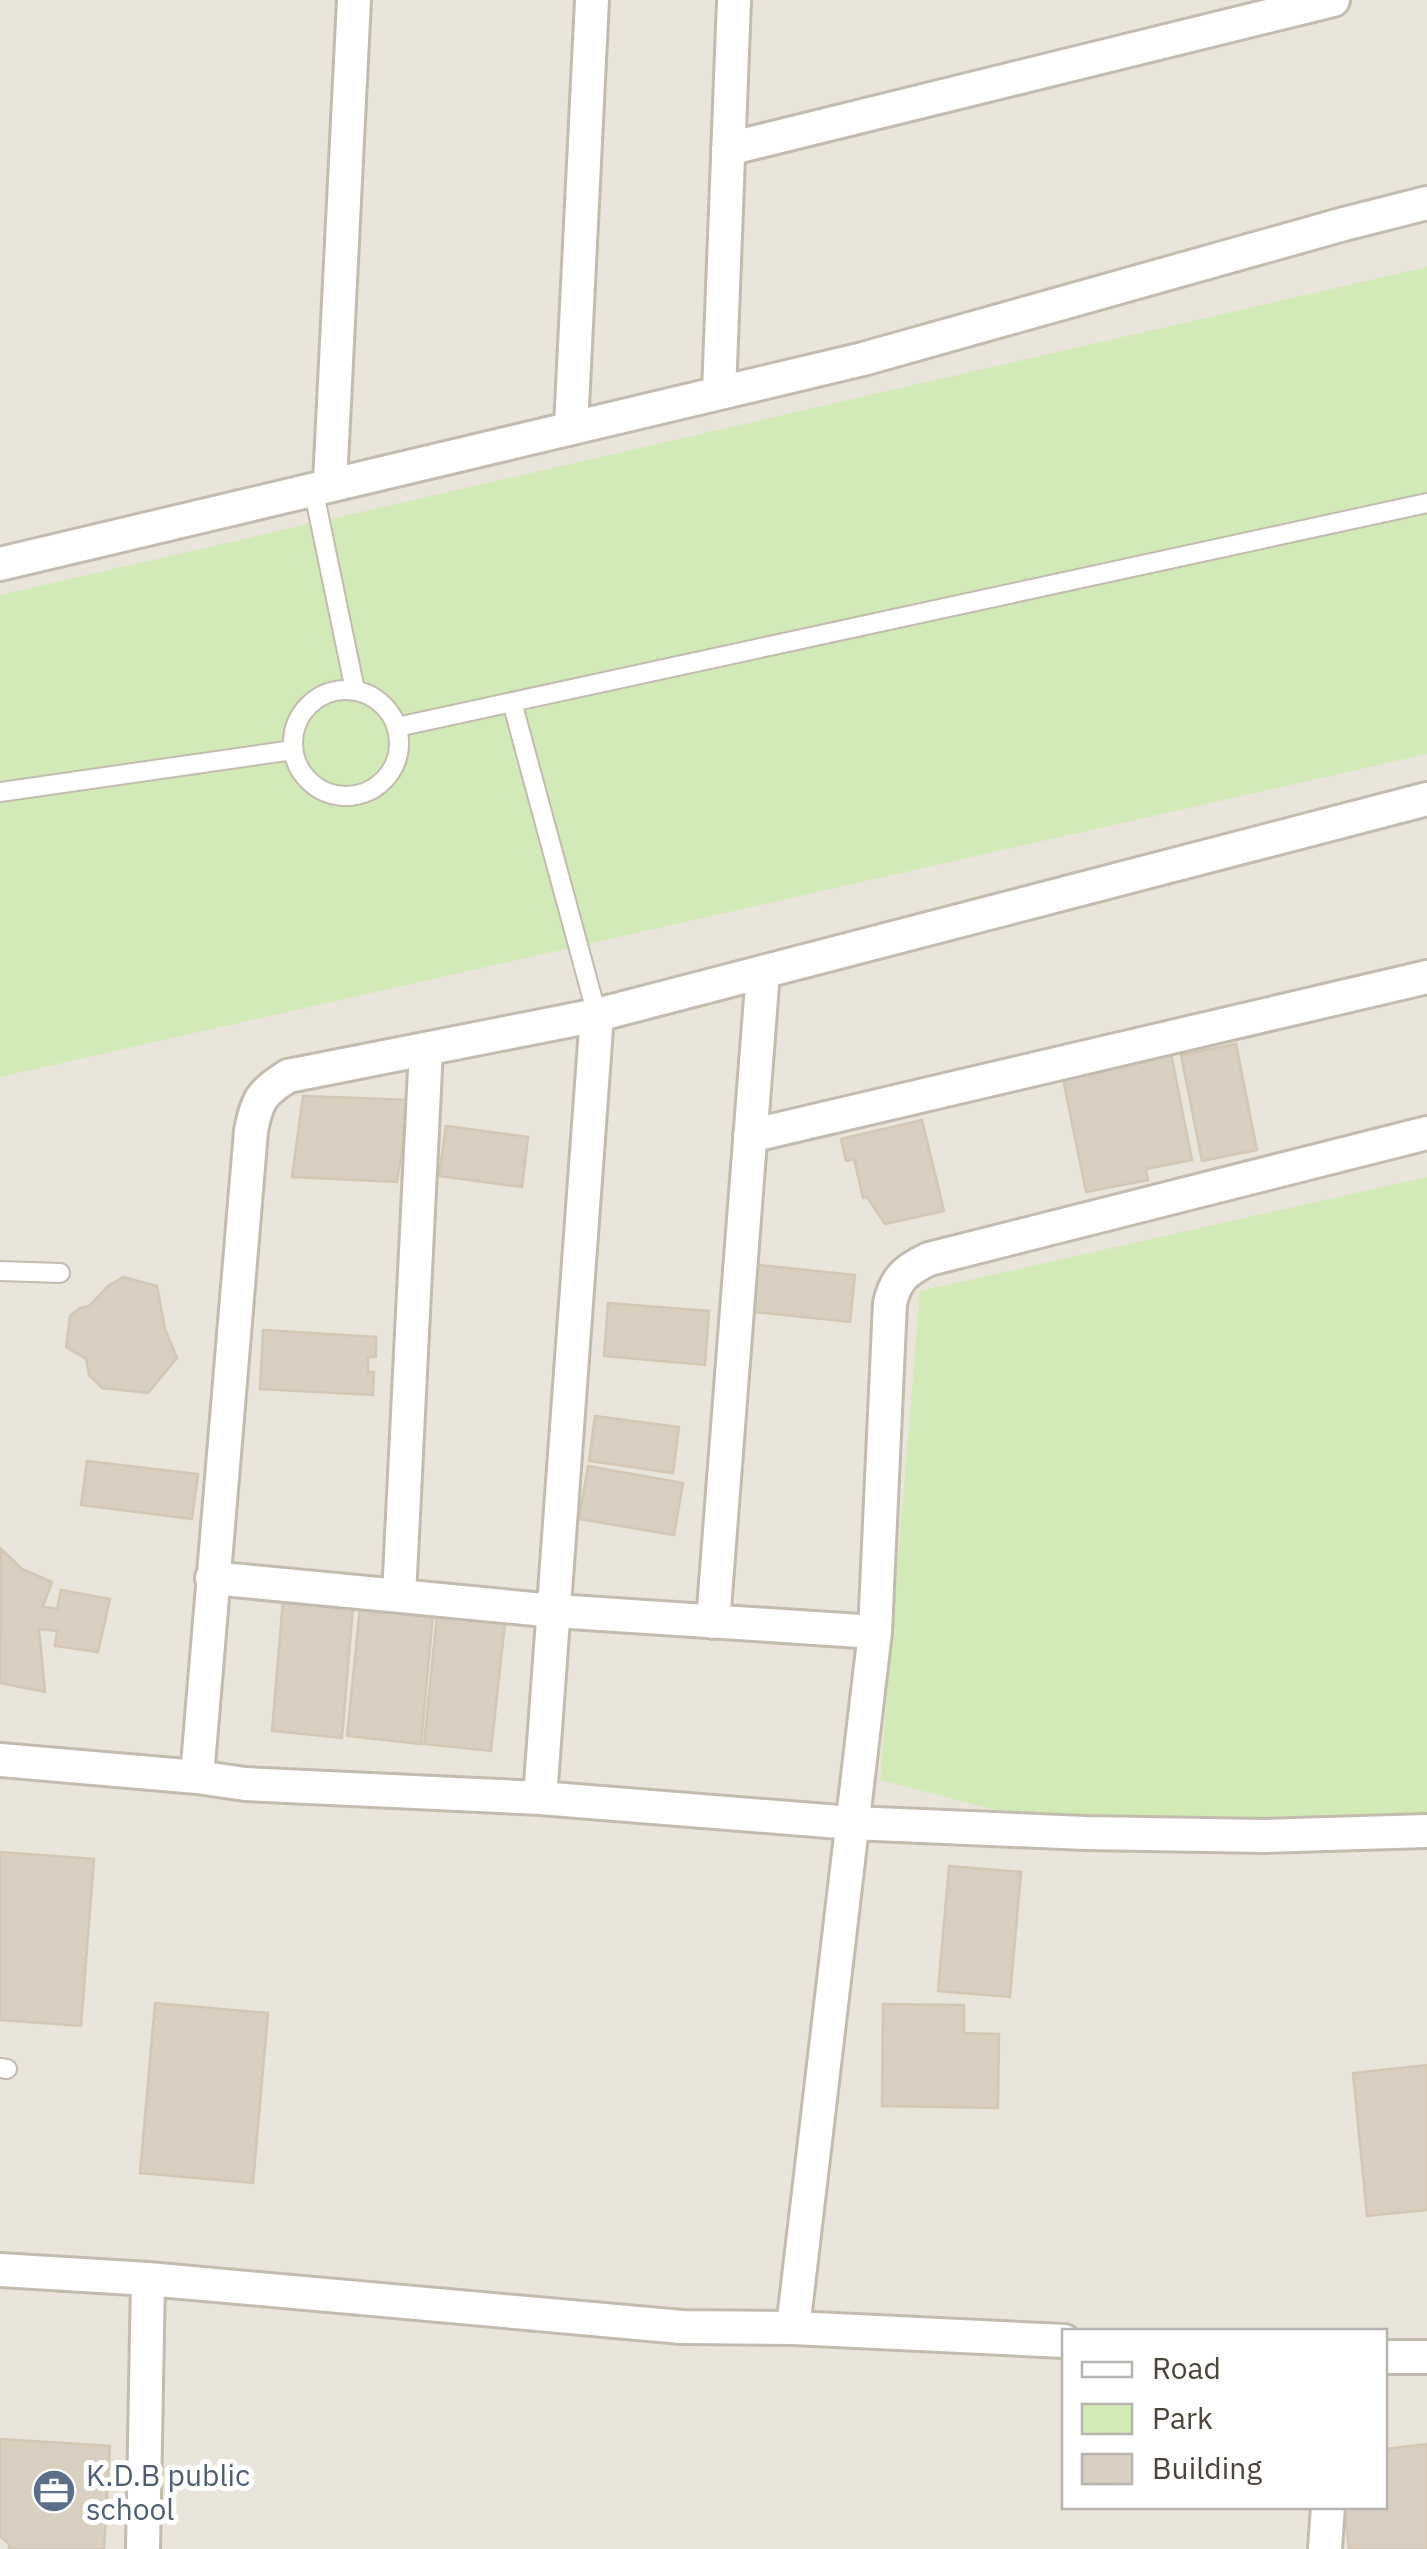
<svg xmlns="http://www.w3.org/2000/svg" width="1427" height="2549" font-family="'IBM Plex Sans',sans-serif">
<rect width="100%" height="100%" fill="#f6f3ec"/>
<path fill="#eae5da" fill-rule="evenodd" d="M0,0H1427V2549H0ZM1064,2332H1384V2506H1064Z"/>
<path fill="#d2eab5" d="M1427,267V754L0,1077V595Z
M1427,1177V1831L1018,1816L880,1780L920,1291Z"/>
<path fill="#d8cfc1" stroke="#d3c7b4" stroke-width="2.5" d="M1236,1044L1257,1150L1202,1161L1181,1055Z
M1171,1053L1192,1160L1146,1169L1148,1180L1086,1192L1062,1074Z
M303,1096L410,1100L397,1182L292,1177Z
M922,1120L944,1211L885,1224L867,1197L863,1198L854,1159L846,1161L841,1139Z
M446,1126L528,1137L522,1187L439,1176Z
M750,1264L855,1275L850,1322L745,1311Z
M123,1277L157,1286L165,1329L177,1358L148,1393L102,1388L89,1375L86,1359L66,1347L70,1316L80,1308L89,1306L108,1286Z
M608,1303L709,1311L705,1365L604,1356Z
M263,1330L376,1337V1357H368V1372H374L373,1395L260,1389Z
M595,1416L679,1427L673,1473L589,1461Z
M87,1461L198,1474L192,1519L81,1505Z
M588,1466L683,1483L674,1535L579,1519Z
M1,1549L22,1569L52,1582L43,1606L57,1609L61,1590L110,1599L98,1652L55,1646L57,1631L39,1629L45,1692L0,1683Z
M283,1601L353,1607L342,1738L272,1731Z
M360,1608L433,1615L421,1744L347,1736Z
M437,1616L505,1623L491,1751L424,1744Z
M0,1852L94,1859L81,2026L0,2020Z
M949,1866L1021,1872L1010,1997L938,1991Z
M155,2003L268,2013L253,2183L140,2173Z
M883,2004L964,2005V2033L999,2034L998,2108L882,2106Z
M1427,2065V2210L1367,2216L1353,2073Z
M0,2439L110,2446L104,2549H9V2544L0,2536Z
M1427,2444V2549H1349L1344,2506H1384V2449Z"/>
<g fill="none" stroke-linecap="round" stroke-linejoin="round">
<g stroke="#c2bbae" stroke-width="22">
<path id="lane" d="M313,488L355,690
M293 743a53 53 0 1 1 106 0a53 53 0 1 1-106 0Z
M512,702L597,1015
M397,727L1427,503
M0,792L293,750
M0,1271L60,1273
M0,2068L7,2069"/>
</g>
<g stroke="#c2bbae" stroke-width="38">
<path id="street" d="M728,149L1333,0
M719,393L734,0
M571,427L592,0
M330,483L354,0
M0,564L863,359L1344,224L1427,203
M1427,799L597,1015L288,1076C261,1093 257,1100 251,1131L197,1777L245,1784L540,1798L852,1823L1085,1833L1265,1836L1427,1831
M750,1136L1427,977
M212,1578L555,1611L875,1632
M399,1596L426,1049
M713,1622L763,972
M0,1760L197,1777
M540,1798L597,1015
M0,2270L148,2279L682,2327L793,2328L1064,2341
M793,2328L875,1632L890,1303C896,1278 906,1270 929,1259L1427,1133
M1384,2357H1427
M143,2549L148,2279
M1325,2549L1328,2506"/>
</g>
<use href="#lane" stroke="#fff" stroke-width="18"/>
<use href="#street" stroke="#fff" stroke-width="32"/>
</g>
<defs>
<g id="office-disc" transform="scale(2.25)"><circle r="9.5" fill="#5c6f8a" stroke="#fff"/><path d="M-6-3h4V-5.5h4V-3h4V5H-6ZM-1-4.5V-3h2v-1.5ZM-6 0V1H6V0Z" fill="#fff"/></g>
</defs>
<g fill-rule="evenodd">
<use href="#office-disc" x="54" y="2491"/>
</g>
<g text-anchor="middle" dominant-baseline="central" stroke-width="10" stroke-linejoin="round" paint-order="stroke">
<g font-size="30" fill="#4e5e75" stroke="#fff" text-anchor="start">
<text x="86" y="2474">K.D.B public<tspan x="86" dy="34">school</tspan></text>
</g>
</g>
<rect x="1062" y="2329" width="325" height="180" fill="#ffffff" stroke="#b7b4b0" stroke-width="2.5"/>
<rect x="1082" y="2362" width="50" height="15" fill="#ffffff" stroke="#b7b4b0" stroke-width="2.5"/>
<text x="1152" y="2379" font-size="30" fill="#4b4439">Road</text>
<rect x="1082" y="2404" width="50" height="30" fill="#d2eab5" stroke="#b7b4b0" stroke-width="2.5"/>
<text x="1152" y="2429" font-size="30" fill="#4b4439">Park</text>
<rect x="1082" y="2454" width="50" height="30" fill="#d8cfc1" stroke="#b7b4b0" stroke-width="2.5"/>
<text x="1152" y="2479" font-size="30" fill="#4b4439">Building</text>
</svg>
